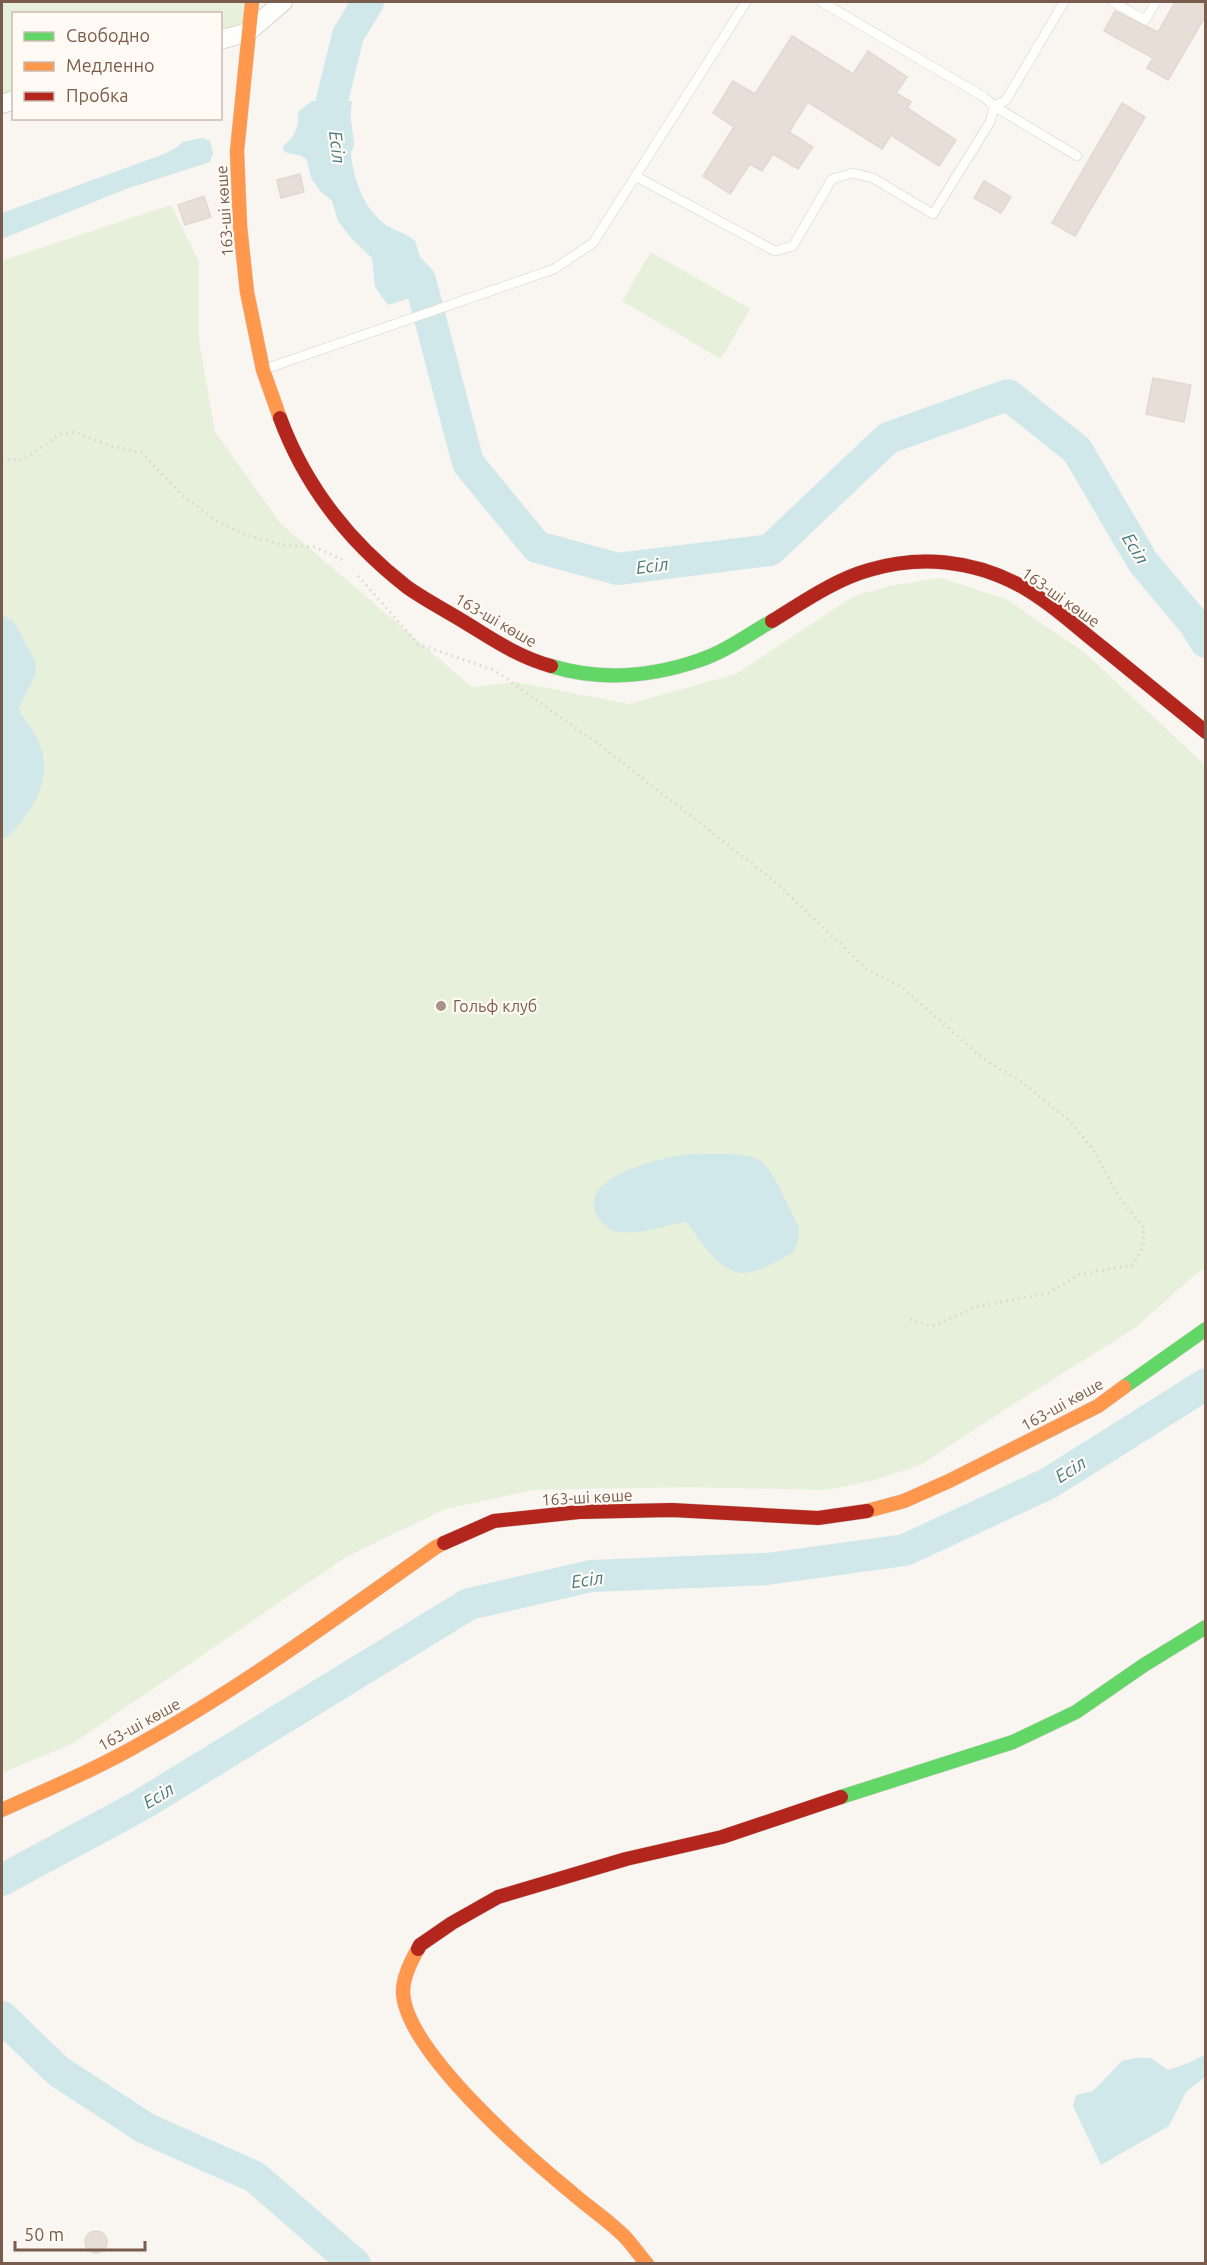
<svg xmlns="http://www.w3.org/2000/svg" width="1207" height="2265" font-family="Ubuntu,sans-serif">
<rect width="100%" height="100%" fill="#f9f5f0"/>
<path fill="#e7f0db" d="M2,2H250L248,32L221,40L220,14H14L13,100L2,104Z
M171,205L199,261V341L215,432L281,524L472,687L516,682L629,704L736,674L854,596L890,586L940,578L1006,599L1084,652L1205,765V1268L1190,1279L1135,1328L1018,1401L921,1465L871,1481L825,1490L689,1487L533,1490L445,1509L346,1557L72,1744L2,1773V261Z
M651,252L750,309L721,359L622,301Z"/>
<path fill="#d0e8ea" d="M312,101H352C347,143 349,193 383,223C393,231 406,232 415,241L431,291L388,305L375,287L372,258L351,238L338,221L332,201L320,191L311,178L307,160L302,156L284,152L283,146C294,138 300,126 298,112Z
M202,138L210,141L213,153L210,162L126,189L2,239V213L164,154L176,148L183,142Z
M2,615L14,622L35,661L36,674L19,707L20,713C49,749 53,775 27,814C20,824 13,834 2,840Z
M690,1154C709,1155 742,1151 759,1160C773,1167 790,1212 799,1227V1235L794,1252C780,1259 766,1269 751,1272C723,1279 703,1244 688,1224L684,1222C663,1226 640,1235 619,1232C611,1231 601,1224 597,1216C577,1175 665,1157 690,1154Z
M1205,2055V2077L1186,2092L1169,2126L1101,2165L1073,2106L1076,2095L1093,2091L1122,2061L1136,2058H1151L1168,2070L1186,2064Z"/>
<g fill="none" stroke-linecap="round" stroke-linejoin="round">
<path stroke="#d0e8ea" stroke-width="32" d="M338,143L332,100L348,35L368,2
M399,258L420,280L468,463L537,547L618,569L770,550L888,438L1008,395L1077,450L1143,562L1194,623L1206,642
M2,1880L141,1805L469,1604L591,1576L767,1569L905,1550L1049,1483L1206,1384
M2,2017L58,2071L145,2128L255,2177L355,2264"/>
</g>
<path fill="#e6ded7" stroke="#e2d8d2" stroke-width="1.5" d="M1175,2H1199L1206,5V15L1168,80L1147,68L1153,58L1104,31L1115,11L1158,32Z
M792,36L853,74L868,51L907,77L896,93L911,102L907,108L956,140L939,166L891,135L882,149L808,102L789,132L813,147L798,169L773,154L762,171L750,164L730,194L703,176L734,127L713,113L733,81L755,94Z
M1122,103L1145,117L1075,236L1052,223Z
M300,174L304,192L281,198L277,180Z
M984,181L1011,197L1001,213L974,198Z
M204,196L211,217L185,225L178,205Z
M1153,378L1191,385L1184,422L1146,414Z
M85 2242a11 11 0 1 1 22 0a11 11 0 1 1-22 0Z"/>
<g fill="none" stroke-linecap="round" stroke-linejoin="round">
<g stroke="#d7d1cb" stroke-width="10">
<path id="lane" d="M822,2L984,97L994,106L1077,156
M1113,2L1145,20L1156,2
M635,176L775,251L793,246L832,179L853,173L873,178L933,214L990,122L994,106L1006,100L1064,2
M265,369L554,269L593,243L746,2"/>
</g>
<g stroke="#d7d1cb" stroke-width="20">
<path id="street" d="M220,40L248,32L283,2
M2,104L14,100"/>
</g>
<g stroke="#d9d2cb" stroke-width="15">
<path id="fast" d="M551,666C600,681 651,677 700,660C725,652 749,634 772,621
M1124,1387L1206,1329
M841,1797L1013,1742L1076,1712L1144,1665L1206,1627"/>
</g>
<g stroke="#d9d2cb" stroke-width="15">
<path id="slow" d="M252,2L237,151L240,226L247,292L263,370L280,418
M867,1511L904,1501L949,1481L1098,1406L1124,1387
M2,1810C50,1788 99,1768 145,1741C247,1684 341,1614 436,1547L444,1543
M418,1949C411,1961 403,1978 403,1992C405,2050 526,2155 571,2192C588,2207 608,2220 624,2236C632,2244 639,2255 647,2264"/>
</g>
<g stroke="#d9d2cb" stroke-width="15">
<path id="jam" d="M280,418C306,488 349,542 407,587C425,600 447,611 466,623C494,640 518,657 551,666
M772,621C803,602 834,580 869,570C920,555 972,560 1019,585C1050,602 1076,627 1103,648C1137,676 1172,704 1206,732
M444,1543L494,1521L579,1512L672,1510L818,1518L867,1511
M418,1949L420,1945L452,1923L498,1897L626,1859L722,1837L841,1797"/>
</g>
<path stroke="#dcd5d0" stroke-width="3" stroke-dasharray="1.5 4.5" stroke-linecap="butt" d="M2,459L19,460L32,454L60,434L74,432L111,446L142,453L183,496L217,521L243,534L282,545L315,547L343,560
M358,576L418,644L496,671
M497,672L601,746L773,880L868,970L903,988L979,1055L996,1067L1018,1079L1071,1122L1094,1151L1119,1197L1144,1228L1143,1247L1133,1265L1080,1274L1048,1293L976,1307L933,1326L909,1319"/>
<use href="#lane" stroke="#fefefd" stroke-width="9"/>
<use href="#street" stroke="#fefefd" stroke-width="18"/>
<use href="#fast" stroke="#63d668" stroke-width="14"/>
<use href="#slow" stroke="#ff974d" stroke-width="14"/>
<use href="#jam" stroke="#b3261e" stroke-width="14"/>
</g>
<circle fill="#a69286" stroke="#fffaf3" stroke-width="2" cx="441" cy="1006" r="6"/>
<g text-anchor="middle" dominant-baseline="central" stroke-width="4.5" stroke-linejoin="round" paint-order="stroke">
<g font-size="16" fill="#7a5c4d" stroke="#fffaf3">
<text transform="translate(224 211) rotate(-94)">163-ші көше</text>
<text transform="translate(1061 597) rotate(35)">163-ші көше</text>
<text transform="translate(496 620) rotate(30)">163-ші көше</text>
<text transform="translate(1062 1404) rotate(-29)">163-ші көше</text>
<text transform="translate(587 1497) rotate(-3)">163-ші көше</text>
<text transform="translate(139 1724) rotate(-29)">163-ші көше</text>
</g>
<g font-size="16" fill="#7a5c4d" stroke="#fffaf3" text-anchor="start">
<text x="453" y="1006">Гольф клуб</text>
</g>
<g font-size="18" font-style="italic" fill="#437c86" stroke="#fffaf3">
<text transform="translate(338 147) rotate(83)">Есіл</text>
<text transform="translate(1136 548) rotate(58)">Есіл</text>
<text transform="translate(652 565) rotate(-7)">Есіл</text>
<text transform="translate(1070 1469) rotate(-32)">Есіл</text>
<text transform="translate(587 1579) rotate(-8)">Есіл</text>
<text transform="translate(158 1795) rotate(-31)">Есіл</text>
</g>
</g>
<rect width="1207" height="2265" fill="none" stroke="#7a5c4d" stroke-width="6"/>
<rect x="12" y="12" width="210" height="108" fill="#fffaf3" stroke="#cabbb1" stroke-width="1.5"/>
<rect x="24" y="32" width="30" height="9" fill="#63d668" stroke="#cabbb1" stroke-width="1.5"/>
<text x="66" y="42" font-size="18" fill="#7a5c4d">Свободно</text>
<rect x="24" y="62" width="30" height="9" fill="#ff974d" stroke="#cabbb1" stroke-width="1.5"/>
<text x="66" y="72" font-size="18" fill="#7a5c4d">Медленно</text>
<rect x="24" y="92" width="30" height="9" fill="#b3261e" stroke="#cabbb1" stroke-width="1.5"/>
<text x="66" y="102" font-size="18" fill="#7a5c4d">Пробка</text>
<path d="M15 2241v9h130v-9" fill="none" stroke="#7a5c4d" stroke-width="3"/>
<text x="24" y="2241" font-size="18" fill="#7a5c4d" stroke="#fffaf3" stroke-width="4.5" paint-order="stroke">50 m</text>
</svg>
